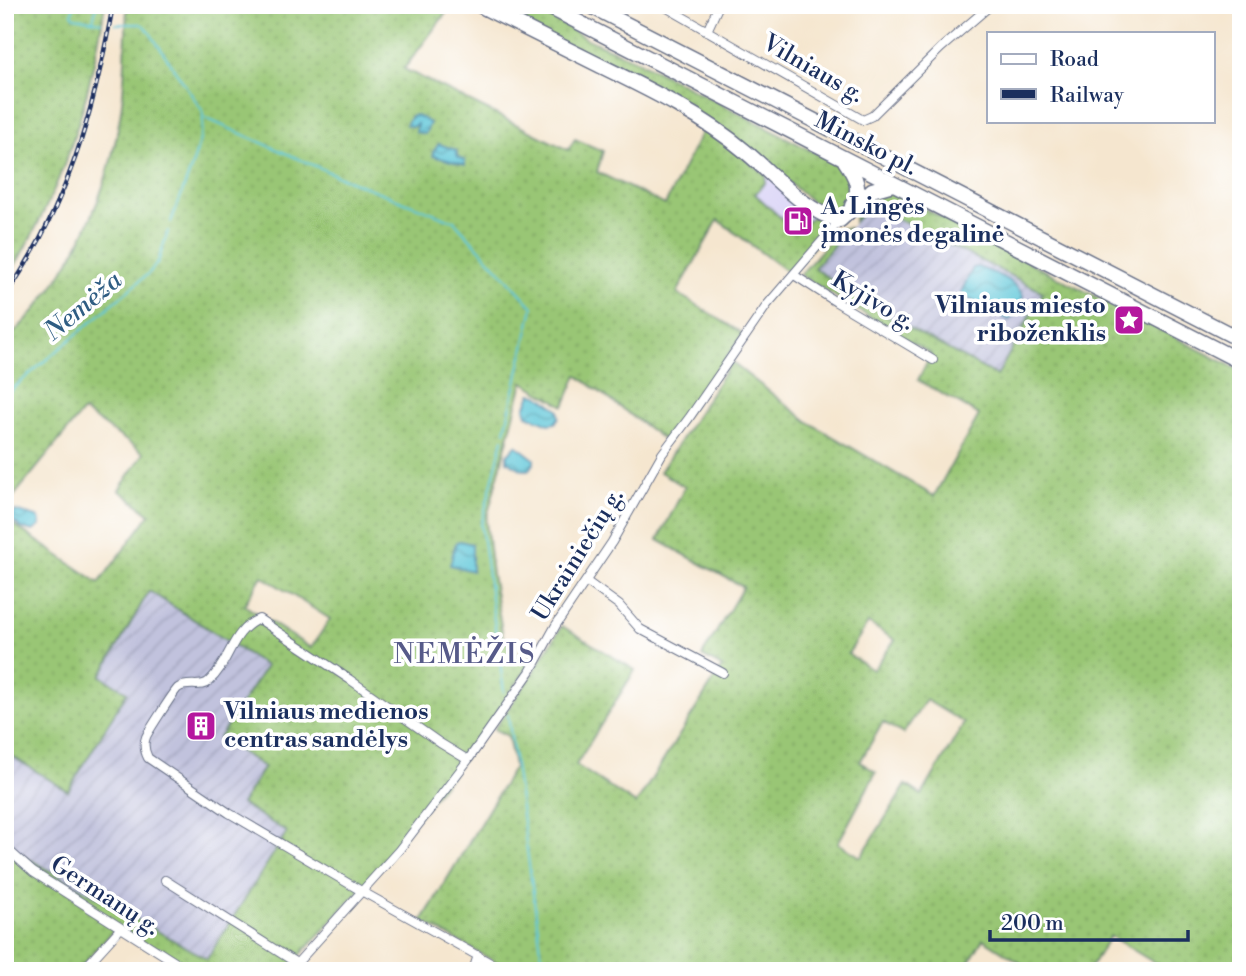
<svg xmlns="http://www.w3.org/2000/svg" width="1246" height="976" font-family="'Libre Bodoni',serif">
<defs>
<pattern id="industrial-furrows" width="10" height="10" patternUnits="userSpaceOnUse" patternTransform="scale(1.75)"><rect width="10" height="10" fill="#c1c2dd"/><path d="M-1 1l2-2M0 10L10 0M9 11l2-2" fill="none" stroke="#a5a7c0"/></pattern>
<pattern id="grass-dots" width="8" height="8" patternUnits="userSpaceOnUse" patternTransform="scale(1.75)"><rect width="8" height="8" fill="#99c674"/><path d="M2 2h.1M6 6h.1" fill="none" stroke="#83aa67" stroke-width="1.8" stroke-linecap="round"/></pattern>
<pattern id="water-waves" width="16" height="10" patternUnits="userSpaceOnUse" patternTransform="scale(1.75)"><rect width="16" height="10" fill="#5ec7d9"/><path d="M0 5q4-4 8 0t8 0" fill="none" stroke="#4da2b3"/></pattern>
</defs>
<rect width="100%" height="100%" fill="#fff"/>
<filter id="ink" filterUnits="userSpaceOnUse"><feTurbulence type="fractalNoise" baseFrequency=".0143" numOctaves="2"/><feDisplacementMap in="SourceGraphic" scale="14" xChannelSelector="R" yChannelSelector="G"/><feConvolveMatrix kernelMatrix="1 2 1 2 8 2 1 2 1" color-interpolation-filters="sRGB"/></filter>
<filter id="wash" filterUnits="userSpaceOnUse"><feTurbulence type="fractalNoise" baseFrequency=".00686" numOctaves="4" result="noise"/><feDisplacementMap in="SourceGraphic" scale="28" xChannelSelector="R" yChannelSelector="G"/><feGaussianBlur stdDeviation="1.57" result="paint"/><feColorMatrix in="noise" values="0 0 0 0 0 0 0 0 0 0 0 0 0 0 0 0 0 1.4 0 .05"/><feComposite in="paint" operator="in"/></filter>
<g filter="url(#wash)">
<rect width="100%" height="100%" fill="#f5e6cf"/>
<path fill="#dbd6f7" d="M766,175L814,215L796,232L755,194L765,183Z"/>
<path fill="url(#industrial-furrows)" d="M870,205L1043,292L997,376L883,314L814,268Z
M149,591L267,666L264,767L241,804L287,832L207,959L5,844V752L68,791L127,691L101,676Z"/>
<path fill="url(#grass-dots)" stroke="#5a7a69" stroke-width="2" fill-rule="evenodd" d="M5,5H105C87,112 63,189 5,282Z
M127,5H452L404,69L568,150L575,139L603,151L597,172L665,205L704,127L766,175L765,183L755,194L796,232L814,215C820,222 823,227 822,236L790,274L718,220L677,293L743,334L667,442L577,375L564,406L523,382L486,521L492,574L503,637L529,666L459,765L364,885L286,971H196L115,929L77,971H5V862L13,850L207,959L287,832L241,804L264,767L219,738L266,666L149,591L101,676L127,692L68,791L5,752V519L99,583L150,514L119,490L144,453L83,411L5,507V341C65,287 104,206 118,128C126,88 125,46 127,5ZM262,576L330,619L311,648L244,605Z
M489,5H530L587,39L634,59L843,167L855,188L845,208L836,211H823L742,143Z
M890,191L1241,371V971H1168L1110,936L1088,971H1033L983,939L964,971H512L422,921L514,767L508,736L494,729L531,676L562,626L635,670L576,765L636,804L722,667L702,656L743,587L658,540L685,487L660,472L731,362L810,423L934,496L979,415L918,380L931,354L800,275L841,228H849L814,268L883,314L997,376L1043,292L870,205L854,222V216L874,192ZM868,623L895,640L873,670L848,654ZM926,700L964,723L922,795L906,785L861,857L838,843L876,772L860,762L883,722L903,734Z"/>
<path fill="url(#water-waves)" stroke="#3c7b9c" stroke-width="2" d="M416,115L430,123L425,134L416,132L417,124L412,127L406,125L411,116Z
M439,144L456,150L458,157L465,161V165L433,156V152Z
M978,267C993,273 1016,280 1023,296L1019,311L1009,320L963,296L961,292L973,268Z
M531,394L538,395L558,409L559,417L555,423L549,424L527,415L525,408Z
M516,445L534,459V464L528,470H523L507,461V455Z
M15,511L37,517L40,521V526L33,531L22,528L11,519Z
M460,541L472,544V571L450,565L456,542Z"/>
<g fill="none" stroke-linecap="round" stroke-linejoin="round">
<path stroke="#5ec7d9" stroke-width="2" d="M74,5L72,14L75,17L101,22
M93,20L97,5
M115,24H141L146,27L202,110C209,131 179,199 171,222
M205,118L345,179L454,221L533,307L505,431
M5,395L149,273L158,262L168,231
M503,439L481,525L504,692
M508,715L544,971"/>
</g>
</g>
<g filter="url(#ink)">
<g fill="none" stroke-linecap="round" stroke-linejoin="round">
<g stroke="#676f86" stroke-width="10">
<path id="street" d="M662,5L863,120L872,116L941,48L991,5
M707,31L719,5
M794,275L836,302L933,360
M586,581L619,605L640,629L723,673
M468,760L440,743L349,679L259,619C231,630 230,663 209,681C201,689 188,681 178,688C175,690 148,732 146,737C143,745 145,752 148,758L229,813L363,892L505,971
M5,847L33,872L189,971
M165,880L298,964
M82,971L121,928
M290,971L399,850L468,760L530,672L556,625L612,542L662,454L689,418L767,305L840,220
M473,971L478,955"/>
</g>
<g stroke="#676f86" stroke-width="17">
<path id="highway" d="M479,5C519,25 559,45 599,65C650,90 702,115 746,152C773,174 805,213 840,220L872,190L893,184
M545,5L1241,362
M589,5L1241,340
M845,161C856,177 862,188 852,206"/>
</g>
<use href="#street" stroke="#fff" stroke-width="8"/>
<use href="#highway" stroke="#fff" stroke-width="14"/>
<g stroke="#1b2f5e" stroke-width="4.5">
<path id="rail" d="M5,296C68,207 94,111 113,5"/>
</g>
<use href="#rail" stroke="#fff" stroke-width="2" stroke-dasharray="5" stroke-linecap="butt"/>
</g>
</g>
<defs>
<g id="fuel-square" transform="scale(1.575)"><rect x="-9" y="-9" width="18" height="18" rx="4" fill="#b5179e" stroke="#fff"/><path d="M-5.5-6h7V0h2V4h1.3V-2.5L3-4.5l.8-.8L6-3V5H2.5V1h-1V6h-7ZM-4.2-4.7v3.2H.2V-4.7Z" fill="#fff"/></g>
<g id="sight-square" transform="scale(1.575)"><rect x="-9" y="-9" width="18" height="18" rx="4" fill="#b5179e" stroke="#fff"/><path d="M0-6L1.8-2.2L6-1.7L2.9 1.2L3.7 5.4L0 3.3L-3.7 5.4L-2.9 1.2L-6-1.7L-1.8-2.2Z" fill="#fff"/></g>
<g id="building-square" transform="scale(1.575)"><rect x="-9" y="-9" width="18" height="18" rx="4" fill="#b5179e" stroke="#fff"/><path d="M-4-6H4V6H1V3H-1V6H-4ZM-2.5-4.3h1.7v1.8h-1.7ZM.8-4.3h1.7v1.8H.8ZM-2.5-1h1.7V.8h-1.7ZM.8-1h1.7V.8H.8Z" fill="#fff"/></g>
</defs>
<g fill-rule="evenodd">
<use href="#fuel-square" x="798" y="221"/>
<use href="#sight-square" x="1129" y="320"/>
<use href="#building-square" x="201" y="726"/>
</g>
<g text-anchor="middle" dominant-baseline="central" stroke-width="7" stroke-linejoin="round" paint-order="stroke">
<g font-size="24" fill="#1b2f5e" stroke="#fff">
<text transform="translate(813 69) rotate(30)">Vilniaus g.</text>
<text transform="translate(866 144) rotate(27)">Minsko pl.</text>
<text transform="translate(873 301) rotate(31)">Kyjivo g.</text>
<text transform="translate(578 555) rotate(-58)">Ukrainiečių g.</text>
<text transform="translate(105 896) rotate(33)">Germanų g.</text>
</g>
<g font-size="24" font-weight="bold" fill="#1b2f5e" stroke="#fff" text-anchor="start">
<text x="821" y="207">A. Lingės<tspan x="821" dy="28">įmonės degalinė</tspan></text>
<text x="1106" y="306" text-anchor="end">Vilniaus miesto<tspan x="1106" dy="28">riboženklis</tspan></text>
<text x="224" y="712">Vilniaus medienos<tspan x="224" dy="28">centras sandėlys</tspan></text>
</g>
<g font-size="26" font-style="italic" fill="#2f5d83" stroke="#fff">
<text transform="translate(83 306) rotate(-40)">Nemėža</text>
</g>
<g font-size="28" letter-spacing="2" fill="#565a89" stroke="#fff">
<text x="465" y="654">NEMĖŽIS</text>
</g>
</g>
<rect width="1246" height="976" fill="none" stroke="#fff" stroke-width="28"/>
<rect x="987" y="32" width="228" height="91" fill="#ffffff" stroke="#a4acbf" stroke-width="2"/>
<rect x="1001" y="54" width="35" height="10" fill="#ffffff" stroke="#a4acbf" stroke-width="2"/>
<text x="1050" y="66" font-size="21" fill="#1b2f5e">Road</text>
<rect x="1001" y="89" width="35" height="10" fill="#1b2f5e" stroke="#a4acbf" stroke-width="2"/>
<text x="1050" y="102" font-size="21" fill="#1b2f5e">Railway</text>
<path d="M990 930v10h198v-10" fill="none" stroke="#1b2f5e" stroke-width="3.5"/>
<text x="1001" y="930" font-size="21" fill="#1b2f5e" stroke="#ffffff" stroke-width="5" paint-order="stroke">200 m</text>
</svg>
